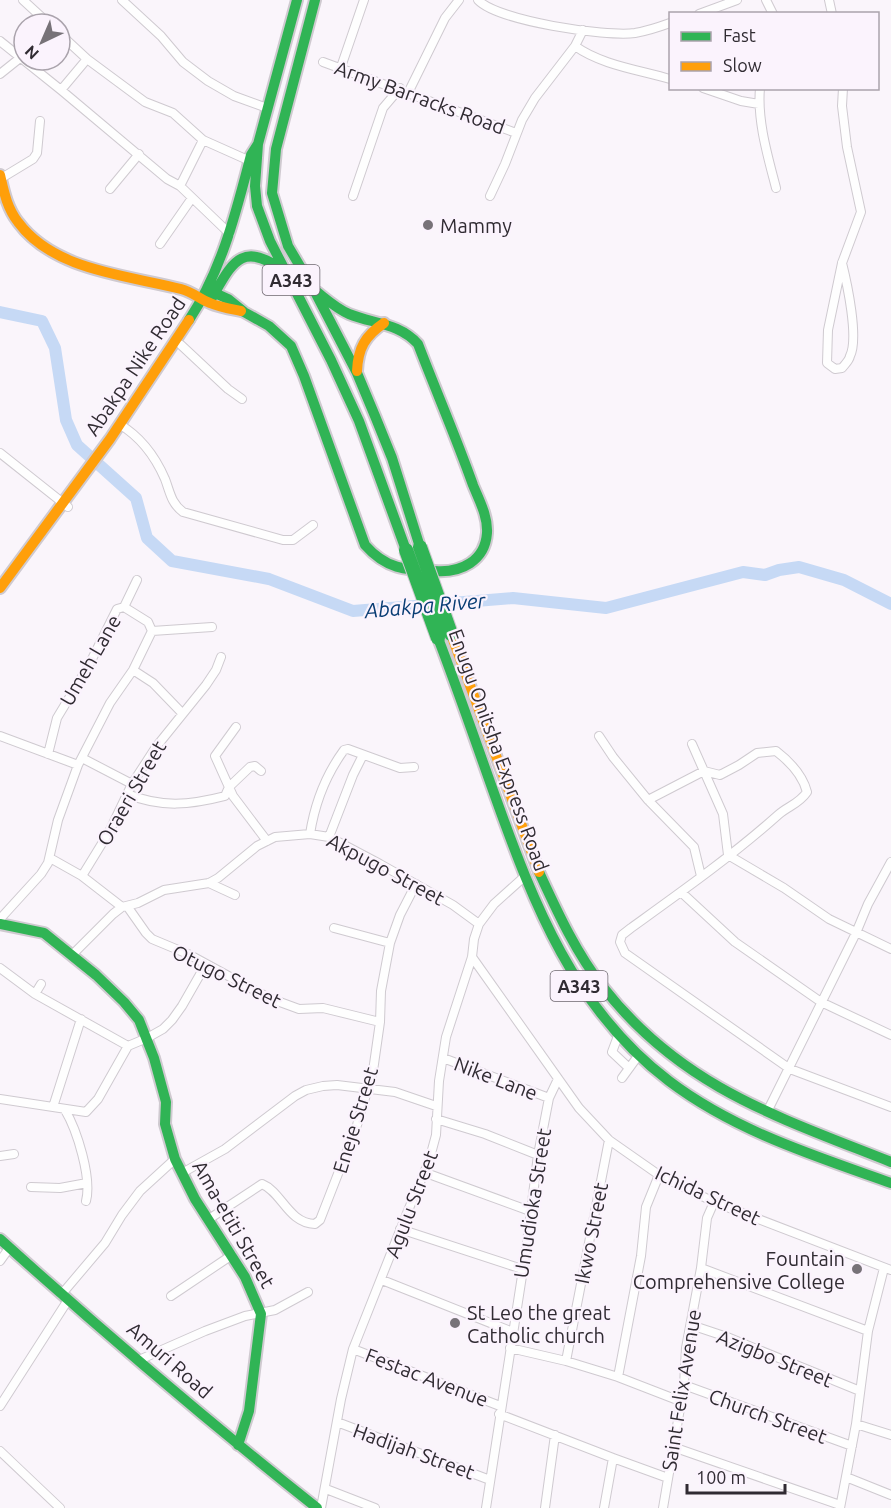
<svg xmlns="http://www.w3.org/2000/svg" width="891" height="1508" font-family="Ubuntu,sans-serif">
<rect width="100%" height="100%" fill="#faf5fb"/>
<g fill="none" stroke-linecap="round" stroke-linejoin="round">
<path stroke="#c6d9f5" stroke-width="12" d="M0,312L42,321L55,348L66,420L77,445L136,498L147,538L172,561L269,579L353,611L513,598L606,608L743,572L765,575L779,570L799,567L844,580L891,604"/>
<g stroke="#cfcad0" stroke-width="10">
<path id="street" d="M23,0L49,24
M122,0L161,36L183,62L208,81L234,96L267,108
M478,0C498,21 605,37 635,33C647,31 659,27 670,23
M766,0L773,14
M829,0L832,14
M699,14L737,0
M60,34L87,59L145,102L173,113L203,140L250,161
M0,41L61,90L167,179L180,186L230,234
M575,46C601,65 640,70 670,79
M323,62L516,133
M341,67L364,0
M0,74L20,58
M703,88L741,101L759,104
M760,88C757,121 768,157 776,188
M61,90L87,59
M408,93L445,18L459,0
M0,179L33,159L37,153L40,121
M180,186L203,140
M110,189L139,154
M353,196L383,108L400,88
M490,196L505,164L522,120L535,98L575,46L583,30
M160,244L192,198
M842,263C847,283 859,338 850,356C849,361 845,364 842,368L835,369L827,363L828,330L842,263L861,212L847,147L842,106L843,88
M181,345L228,389L242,399
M119,424C141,437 155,456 165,479C170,492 171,503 183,512L283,540H293L313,525
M0,453L68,507
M124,607L137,580
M152,631L212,627
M133,670L153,683L182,713
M236,727L215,756L233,796L267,841
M0,736L78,765
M599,736L613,757L648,800L694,847L701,876
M692,744L723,814L728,855
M82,758L132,784
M127,794C162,808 190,805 225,796L229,787L250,767L255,766L261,771
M648,800L704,771L720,775L739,765L757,753L776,751C789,761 803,776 807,792C799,804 788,806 778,815C732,856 681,892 631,928L622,935L620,942L625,953L790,1069L891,1107
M310,834C315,802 325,776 344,750L348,749L400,768L414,767
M329,837L353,775L363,755
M728,855L784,888L829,919L891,949
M50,858L82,876L122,907
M82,876L109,832L132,784L156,747L206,685L216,670L221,657
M209,883L235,895
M681,892L735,942L821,1002L891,1035
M127,906L146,933L152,939L188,954L269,998L299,1009L323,1008L380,1022
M0,919L41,874L48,863L58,820L78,765L110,703L133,670L152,631L148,622L124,607L117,609L89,665L57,718L48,754
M334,928L390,943
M72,955L113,914L122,907L138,903L164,890L209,883L218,878L257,846L275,837L310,834L329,837L380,864L453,905L479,924
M472,957L579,1108L609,1140L659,1175L714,1202L891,1270
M0,968L35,994L128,1046
M35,994L41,984
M618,1036L612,1052L629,1068
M443,1058L549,1098
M622,1078L638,1056
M0,1099L86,1112L98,1099L128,1046L147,1038L163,1029L172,1020L182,1006L206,964
M53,1107L81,1019
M65,1110C77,1130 92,1178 86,1201
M767,1112L856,933L868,904L891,862
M436,1119L485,1134L538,1155
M0,1156L14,1154
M182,1173L225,1149L295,1096L306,1090L323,1086L337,1085L395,1092L436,1106
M426,1173L530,1211
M31,1187L60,1188L87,1183
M209,1219L262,1184C282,1192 288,1223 315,1224L320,1220L357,1125L373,1071L380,1022L381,991L390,943L400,915L416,884
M400,1229L522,1269
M0,1261L10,1247
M701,1268L868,1331
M382,1280L513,1332
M61,1295L105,1243L122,1215L140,1191L175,1159
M171,1296L232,1255
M691,1325L727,1337L860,1391
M510,1348L566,1361L618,1377L680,1401
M353,1349L500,1406
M139,1360L205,1331L245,1316L275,1310L308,1292
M566,1361L609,1140
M618,1377L641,1256L646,1207L659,1175
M684,1385L852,1446
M0,1406L68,1300
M499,1414L613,1458
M337,1422L490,1480
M856,1424L891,1435
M673,1447L840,1505
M0,1451L60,1508
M846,1477L891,1495
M326,1489L375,1508
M321,1508L341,1399L353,1349L407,1213L429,1161L436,1135L439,1081L446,1037L472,957L474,939L479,924L494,904L524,877
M486,1508L526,1250L538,1155L549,1098L558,1079
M545,1508L555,1435
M604,1508L613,1458L668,1478
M663,1508L684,1385L686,1348L701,1268L707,1218L714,1202
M840,1508L856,1424L868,1331L884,1268"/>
</g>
<g stroke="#cfcad0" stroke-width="14">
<path id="fast" d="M297,0L258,144L255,186L257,206L270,241L331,360L359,421L406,550
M315,0L276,149L272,193L288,246L314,290L357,373L375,416L392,458L420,547
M208,293L217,294L228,299L244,312L269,326L291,346L304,376L365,545C386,569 405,570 435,571C461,573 485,561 487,533C488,516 479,500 473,485C456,437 436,391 418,344C399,323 374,324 349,314C337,309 327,300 317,292
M210,301C232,264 240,239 284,271
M189,320C222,270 236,212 251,155L258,144
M438,638C458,690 476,743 495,796C534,905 574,1009 669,1081C735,1131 815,1156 891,1183
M539,872C557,911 576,953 603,987C681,1087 778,1117 891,1162
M0,924L44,933L96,975L124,1002L139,1020L154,1058L166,1102L165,1124L175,1159L195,1199L245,1277L261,1314L249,1411L238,1445
M0,1239C103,1332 209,1422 317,1508"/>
</g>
<g stroke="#cfcad0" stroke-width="14">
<path id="slow" d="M0,175C4,192 7,208 18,222C54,271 127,275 181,289C193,292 199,299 210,303C219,307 231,309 241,311
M357,371C358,348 365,336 384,323
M0,588L110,439L189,320
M451,634L539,872"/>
</g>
<use href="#street" stroke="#fefefe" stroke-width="8"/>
<use href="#fast" stroke="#30b455" stroke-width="10"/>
<use href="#slow" stroke="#ff9f0a" stroke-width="10"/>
<g stroke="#cfcad0" stroke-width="16" stroke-linecap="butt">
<path id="fast-bridge" d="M420,547L451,634
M406,550L438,638"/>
</g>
<use href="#fast-bridge" stroke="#30b455" stroke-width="14"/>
</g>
<g fill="#777278" stroke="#fbf3fd" stroke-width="2">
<circle cx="428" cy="225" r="6"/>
<circle cx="857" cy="1269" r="6"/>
<circle cx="455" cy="1323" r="6"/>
</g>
<g text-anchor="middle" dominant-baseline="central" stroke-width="4.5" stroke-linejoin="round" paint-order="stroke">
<g fill="#fbf3fd" stroke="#6d676f" stroke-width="1.5">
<rect x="262.5" y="265" width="57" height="30" rx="4.5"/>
<rect x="550.5" y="971" width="57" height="30" rx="4.5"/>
</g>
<g font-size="18" font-weight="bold" fill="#302b32">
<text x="291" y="280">A343</text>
<text x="579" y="986">A343</text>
</g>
<g font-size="20" fill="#302b32" stroke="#fbf3fd">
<text transform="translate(420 97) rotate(20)">Army Barracks Road</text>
<text transform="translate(135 366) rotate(-56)">Abakpa Nike Road</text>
<text transform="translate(90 660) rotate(-60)">Umeh Lane</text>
<text transform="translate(499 750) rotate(70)">Enugu Onitsha Express Road</text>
<text transform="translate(131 793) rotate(-60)">Oraeri Street</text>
<text transform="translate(386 869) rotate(28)">Akpugo Street</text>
<text transform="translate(227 976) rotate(26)">Otugo Street</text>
<text transform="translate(496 1078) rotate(21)">Nike Lane</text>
<text transform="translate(355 1120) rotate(-73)">Eneje Street</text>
<text transform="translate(708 1195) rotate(25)">Ichida Street</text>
<text transform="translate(532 1203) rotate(-81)">Umudioka Street</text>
<text transform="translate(411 1204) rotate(-69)">Agulu Street</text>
<text transform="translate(234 1224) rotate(60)">Ama-etiti Street</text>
<text transform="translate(591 1233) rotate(-79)">Ikwo Street</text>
<text transform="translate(775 1358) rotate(22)">Azigbo Street</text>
<text transform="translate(170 1360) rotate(41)">Amuri Road</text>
<text transform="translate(427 1377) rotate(21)">Festac Avenue</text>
<text transform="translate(681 1390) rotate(-81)">Saint Felix Avenue</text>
<text transform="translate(768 1416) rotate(20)">Church Street</text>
<text transform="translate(414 1451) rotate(20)">Hadijah Street</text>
</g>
<g font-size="20" fill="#302b32" stroke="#fbf3fd" text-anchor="start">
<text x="440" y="225">Mammy</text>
<text x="845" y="1258" text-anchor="end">Fountain<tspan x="845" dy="23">Comprehensive College</tspan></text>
<text x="467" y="1312">St Leo the great<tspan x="467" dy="23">Catholic church</tspan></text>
</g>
<g font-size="21" font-style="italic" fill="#093d74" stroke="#fbf3fd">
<text transform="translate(425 605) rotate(-5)">Abakpa River</text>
</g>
</g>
<rect x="669" y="12" width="210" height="78" fill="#fbf3fd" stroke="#aaa3ac" stroke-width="1.5"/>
<rect x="681" y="32" width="30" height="9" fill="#30b455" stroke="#aaa3ac" stroke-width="1.5"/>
<text x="723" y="42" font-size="18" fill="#302b32">Fast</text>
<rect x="681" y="62" width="30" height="9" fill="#ff9f0a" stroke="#aaa3ac" stroke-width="1.5"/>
<text x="723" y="72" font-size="18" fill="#302b32">Slow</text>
<g transform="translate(42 42) rotate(224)"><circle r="28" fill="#fbf3fd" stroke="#aaa3ac" stroke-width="1.5"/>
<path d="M0-4.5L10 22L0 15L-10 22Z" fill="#777278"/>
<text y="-9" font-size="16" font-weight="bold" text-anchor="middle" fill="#302b32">N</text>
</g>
<path d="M687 1484v9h98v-9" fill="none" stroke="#302b32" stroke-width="3"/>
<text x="696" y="1484" font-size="18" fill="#302b32" stroke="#fbf3fd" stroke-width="4.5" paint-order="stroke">100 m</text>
</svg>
